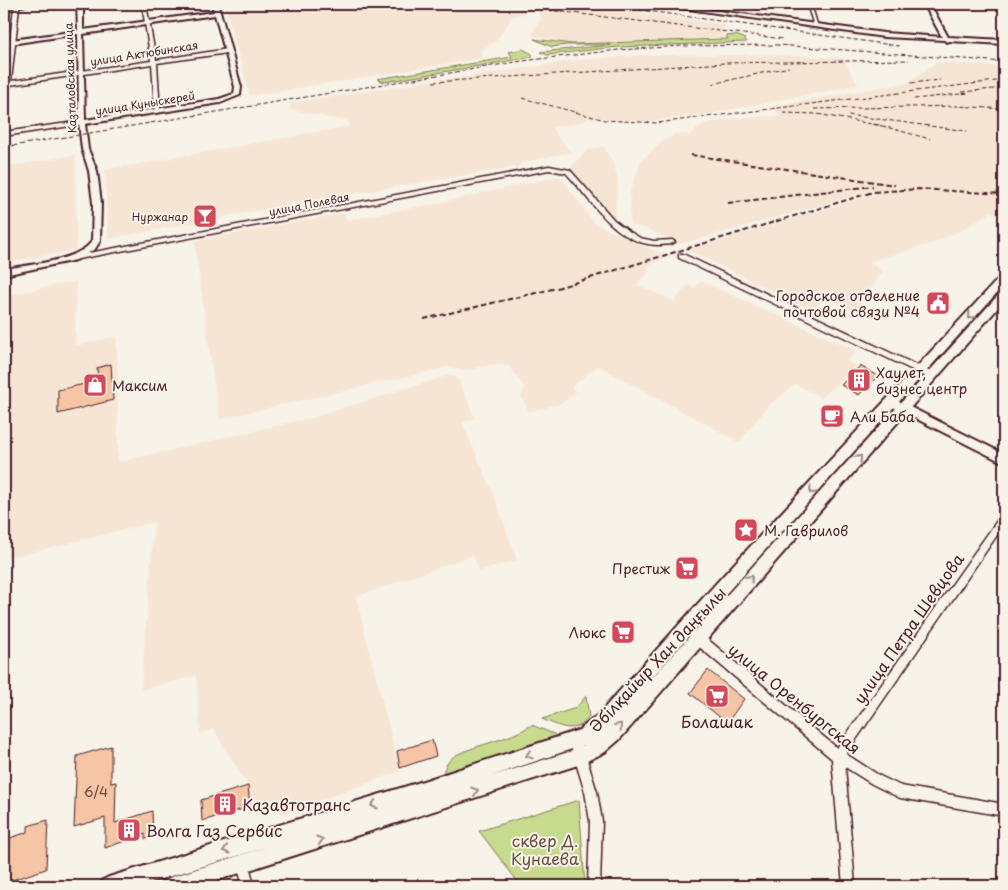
<svg xmlns="http://www.w3.org/2000/svg" width="1008" height="890" font-family="'Playpen Sans',sans-serif">
<rect width="100%" height="100%" fill="#f7f3e8"/>
<filter id="ink" filterUnits="userSpaceOnUse"><feTurbulence type="fractalNoise" baseFrequency=".02" numOctaves="2"/><feDisplacementMap in="SourceGraphic" scale="10" xChannelSelector="R" yChannelSelector="G"/><feConvolveMatrix kernelMatrix="1 2 1 2 8 2 1 2 1" color-interpolation-filters="sRGB"/></filter>
<g filter="url(#ink)">
<path fill="#f6e5d4" d="M224,4H541L530,11L512,17L497,40L480,51L482,58L250,96Z
M545,4H580L725,25L721,39L572,44L531,35L541,19L539,10Z
M645,55H773L843,58L858,85L703,115L640,122L595,117L575,124L551,127L570,152L520,163L522,166L302,202L108,239L105,170L350,126L347,119L341,120L291,110L289,103L415,84V82L460,78L577,60Z
M937,62L1004,67V218L991,212L960,231L930,244L868,262L883,271L855,311L824,299L814,311L688,250L879,193L873,191L681,244L645,228L630,225V192L641,161L663,141L675,134L690,135L703,124L738,118L781,116L772,106L907,83Z
M604,146L614,165L618,180L614,221L571,169L572,165L588,150Z
M76,155V250L4,263V167Z
M560,176L594,223L660,253L664,259L649,265L647,275L631,289L637,285L674,301L688,285L694,288L701,281L857,351L847,361L856,366L822,398L796,384L768,406L739,442L598,366L571,387L576,392L562,403L529,412L521,396L525,388L509,366L495,364L468,370L448,367L219,419L194,241L344,213L348,220L438,203Z
M76,281L75,346L117,336L118,462L311,418L450,375L458,379L475,418L462,422L494,495L517,560L479,571L473,555L356,597L400,771L283,814L275,802L250,807L248,786L213,729L200,734L196,676L141,690L154,522L4,559V296Z"/>
<path fill="#c7da8e" stroke="#887c5c" d="M735,35L744,38L747,42L618,47L547,55L540,52L611,45H566L552,47L534,39L572,44L728,39L726,36Z
M523,49L532,54V57L384,82L377,79L512,57L509,52Z
M586,696L589,717C576,736 559,726 542,719L576,708Z
M532,725L558,736L443,773C445,766 449,759 456,755C481,743 506,741 532,725Z
M579,800L585,886H521L479,831Z"/>
<path fill="#f5c5a5" stroke="#4a1f2b" d="M111,364L113,400L58,414V390L98,381L97,368Z
M860,366L878,376L859,395L841,385Z
M708,670L744,699L727,723L690,693Z
M432,740L436,756L400,768L397,751Z
M111,746V783L116,782L115,823L152,811L153,837L145,839V834L105,848V818L74,827L77,756Z
M248,786L250,807L202,821L201,800Z
M48,820L46,869L6,882L10,838L28,832V826Z"/>
<g fill="none" stroke-linecap="round" stroke-linejoin="round">
<g stroke="#4a1f2b" stroke-width="3">
<path id="minor" d="M15,4H31L19,7L11,81L151,61L142,4H146L156,60L228,49L231,51L228,53L157,63L160,112L155,111L152,64L10,85L7,115L4,117V82H5L14,7L4,8V6Z
M699,4H703L701,10L699,11L697,10Z
M807,4H811L818,27L814,26Z
M860,4H870L867,7Z
M82,121L85,123L84,124L4,136V132Z
M549,166L570,170L614,220L627,230L640,238L654,241L672,240L675,242C671,245 666,244 661,245C617,247 592,200 566,173L549,170L73,260L69,258L73,256Z
M679,254H683L935,374L936,376L932,379L929,378L679,258Z
M1004,514V525L846,754L880,776L901,786L1004,804V816L900,798L872,784L845,767L855,886H843L832,759L691,640L690,636L691,632L695,631L699,632L837,748L1001,515Z
M575,734L579,736L581,740L597,792L602,821L600,886H588L590,821L585,792L569,740L571,736Z
M244,858L248,860L254,886H242L238,864L240,860Z"/>
</g>
<g stroke="#4a1f2b" stroke-width="4">
<path id="tertiary" d="M77,4H83V30L214,12L212,4H218L241,87L240,95L220,103L85,124L88,149L97,171L101,203L100,241L95,249L76,260L4,275V269C27,265 79,261 92,241L93,203L89,171L82,149L79,123L78,34L4,45V41L78,31ZM215,15L235,87L234,94L219,99L85,120L83,34Z
M654,4H667L884,33L942,37L924,4H930L948,37L1004,40V44L949,41L947,42L944,40L884,37Z
M892,398L1004,454V463L889,405L887,402Z"/>
</g>
<g stroke="#4a1f2b" stroke-width="4">
<path id="primary" d="M1004,276V285L731,588L641,690L1000,293L1004,292V301L619,740L605,752L581,764L199,886H162L165,880L171,877L267,847L138,886H100L103,880L109,877L417,783L579,730L598,715L721,578L1000,277ZM584,745L578,749L489,777L575,748Z"/>
</g>
<use href="#minor" fill="#f7f3e8" fill-rule="evenodd"/>
<use href="#tertiary" fill="#f7f3e8" fill-rule="evenodd"/>
<use href="#primary" fill="#f7f3e8" fill-rule="evenodd"/>
<path stroke="#4a1f2b" stroke-width="1" stroke-dasharray="4.5 2.5" stroke-linecap="butt" d="M597,4L899,46
M548,10L784,39
M433,82L725,63L909,60
M911,83L940,80
M712,84L789,67
M962,92L1004,88
M522,98L605,120L657,123L1004,80
M914,99L969,93
M814,109L957,106L1004,109
M783,113L817,114L882,126
M848,115L967,131
M875,124L930,139
M6,147L522,61L618,50L682,46L778,45L1004,62"/>
<path stroke="#4a1f2b" stroke-width="2" stroke-dasharray="5.5 3" stroke-linecap="butt" d="M4,147L13,145
M691,155L895,185
M728,203L873,186
M424,319L557,288L873,192L919,189L1004,194"/>
</g>
<defs><path id="oneway-chevron" d="M-2-3.5L2.5 0L-2 3.5" fill="none" stroke-width="1.6" stroke-linecap="round" stroke-linejoin="round" transform="scale(1.25)"/></defs>
<g stroke="#a0898a">
<use href="#oneway-chevron" transform="translate(971 316) rotate(132)"/>
<use href="#oneway-chevron" transform="translate(859 458) rotate(-48)"/>
<use href="#oneway-chevron" transform="translate(812 491) rotate(133)"/>
<use href="#oneway-chevron" transform="translate(750 578) rotate(-48)"/>
<use href="#oneway-chevron" transform="translate(619 726) rotate(-49)"/>
<use href="#oneway-chevron" transform="translate(529 755) rotate(162)"/>
<use href="#oneway-chevron" transform="translate(475 791) rotate(-18)"/>
<use href="#oneway-chevron" transform="translate(374 805) rotate(163)"/>
<use href="#oneway-chevron" transform="translate(320 840) rotate(-17)"/>
<use href="#oneway-chevron" transform="translate(226 850) rotate(163)"/>
</g>
</g>
<defs>
<g id="bar-square" transform="scale(1.25)"><rect x="-9" y="-9" width="18" height="18" rx="4" fill="#d1495b" stroke="#f7f3e8"/><path d="M-6-5H6L.8 .8V4.5H3.5V6h-7V4.5H-.8V.8Z" fill="#fff"/></g>
<g id="civic-square" transform="scale(1.25)"><rect x="-9" y="-9" width="18" height="18" rx="4" fill="#d1495b" stroke="#f7f3e8"/><path d="M-.6-6.5H3V-4.5H.6V-3L4-1V1h2V6H-6V1h2V-1L-.6-3ZM-1.2 2.5V6h2.4V2.5Z" fill="#fff"/></g>
<g id="building-square" transform="scale(1.25)"><rect x="-9" y="-9" width="18" height="18" rx="4" fill="#d1495b" stroke="#f7f3e8"/><path d="M-4-6H4V6H1V3H-1V6H-4ZM-2.5-4.3h1.7v1.8h-1.7ZM.8-4.3h1.7v1.8H.8ZM-2.5-1h1.7V.8h-1.7ZM.8-1h1.7V.8H.8Z" fill="#fff"/></g>
<g id="shop-square" transform="scale(1.25)"><rect x="-9" y="-9" width="18" height="18" rx="4" fill="#d1495b" stroke="#f7f3e8"/><path d="M-5-2.5h2.3a2.7 3.5 0 0 1 5.4 0H5L5.5 6h-11ZM-1.5-2.5h3a1.5 2.3 0 0 0-3 0Z" fill="#fff"/></g>
<g id="cafe-square" transform="scale(1.25)"><rect x="-9" y="-9" width="18" height="18" rx="4" fill="#d1495b" stroke="#f7f3e8"/><path d="M-5.5-4.5H6V0H3Q3 3.5 0 3.5H-2.5Q-5.5 3.5-5.5 0ZM3-3.2v2h1.7v-2ZM-6 4.5H4V6H-6Z" fill="#fff"/></g>
<g id="sight-square" transform="scale(1.25)"><rect x="-9" y="-9" width="18" height="18" rx="4" fill="#d1495b" stroke="#f7f3e8"/><path d="M0-6L1.8-2.2L6-1.7L2.9 1.2L3.7 5.4L0 3.3L-3.7 5.4L-2.9 1.2L-6-1.7L-1.8-2.2Z" fill="#fff"/></g>
<g id="supermarket-square" transform="scale(1.25)"><rect x="-9" y="-9" width="18" height="18" rx="4" fill="#d1495b" stroke="#f7f3e8"/><path d="M-6-5.5h2.5l.6 2H6L4.5 2H-2.5L-4.4-4H-6ZM-1.5 3.2a1.3 1.3 0 1 0 .1 0ZM3 3.2a1.3 1.3 0 1 0 .1 0Z" fill="#fff"/></g>
</defs>
<g fill-rule="evenodd">
<use href="#bar-square" x="205" y="216"/>
<use href="#civic-square" x="938" y="303"/>
<use href="#building-square" x="859" y="380"/>
<use href="#shop-square" x="95" y="385"/>
<use href="#cafe-square" x="832" y="416"/>
<use href="#sight-square" x="746" y="530"/>
<use href="#supermarket-square" x="687" y="568"/>
<use href="#supermarket-square" x="623" y="632"/>
<use href="#supermarket-square" x="717" y="696"/>
<use href="#building-square" x="225" y="804"/>
<use href="#building-square" x="129" y="830"/>
</g>
<g text-anchor="middle" dominant-baseline="central" stroke-width="4" stroke-linejoin="round" paint-order="stroke">
<g font-size="11" fill="#4a1f2b" stroke="#f7f3e8">
<text transform="translate(144 53) rotate(-9)">улица Актюбинская</text>
<text transform="translate(70 78) rotate(-92)">Казталовская улица</text>
<text transform="translate(145 103) rotate(-9)">улица Куныскерей</text>
<text transform="translate(309 204) rotate(-11)">улица Полевая</text>
</g>
<g font-size="11" fill="#4a1f2b" stroke="#f7f3e8" text-anchor="end">
<text x="188" y="216">Нуржанар</text>
</g>
<g font-size="14" fill="#4a1f2b" stroke="#f7f3e8" text-anchor="start">
<text x="920" y="295" text-anchor="end">Городское отделение<tspan x="920" dy="16">почтовой связи №4</tspan></text>
<text x="876" y="372">Хаулет,<tspan x="876" dy="16">бизнес центр</tspan></text>
<text x="112" y="385">Максим</text>
<text x="850" y="416">Али Баба</text>
<text x="764" y="530">М. Гаврилов</text>
<text x="670" y="568" text-anchor="end">Престиж</text>
<text x="606" y="632" text-anchor="end">Люкс</text>
</g>
<g font-size="14" fill="#75484a">
<text x="96" y="791">6/4</text>
</g>
<g font-size="16" fill="#4a1f2b" stroke="#f7f3e8">
<text transform="translate(908 628) rotate(-55)">улица Петра Шевцова</text>
<text transform="translate(657 659) rotate(-47)">Әбілқайыр Хан даңғылы</text>
<text transform="translate(795 698) rotate(39)">улица Оренбургская</text>
</g>
<g font-size="16" fill="#4a1f2b" stroke="#f7f3e8" text-anchor="start">
<text x="717" y="721" text-anchor="middle">Болашак</text>
<text x="242" y="804">Казавтотранс</text>
<text x="146" y="830">Волга Газ Сервис</text>
</g>
<g font-size="16" fill="#694e44" stroke="#f7f3e8">
<text x="545" y="840">сквер Д.<tspan x="545" dy="18">Кунаева</tspan></text>
</g>
</g>
<rect width="1008" height="890" fill="none" stroke="#f7f3e8" stroke-width="20"/>
<rect x="10" y="10" width="988" height="870" fill="none" stroke="#4a1f2b" stroke-width="2" filter="url(#ink)"/>
</svg>
